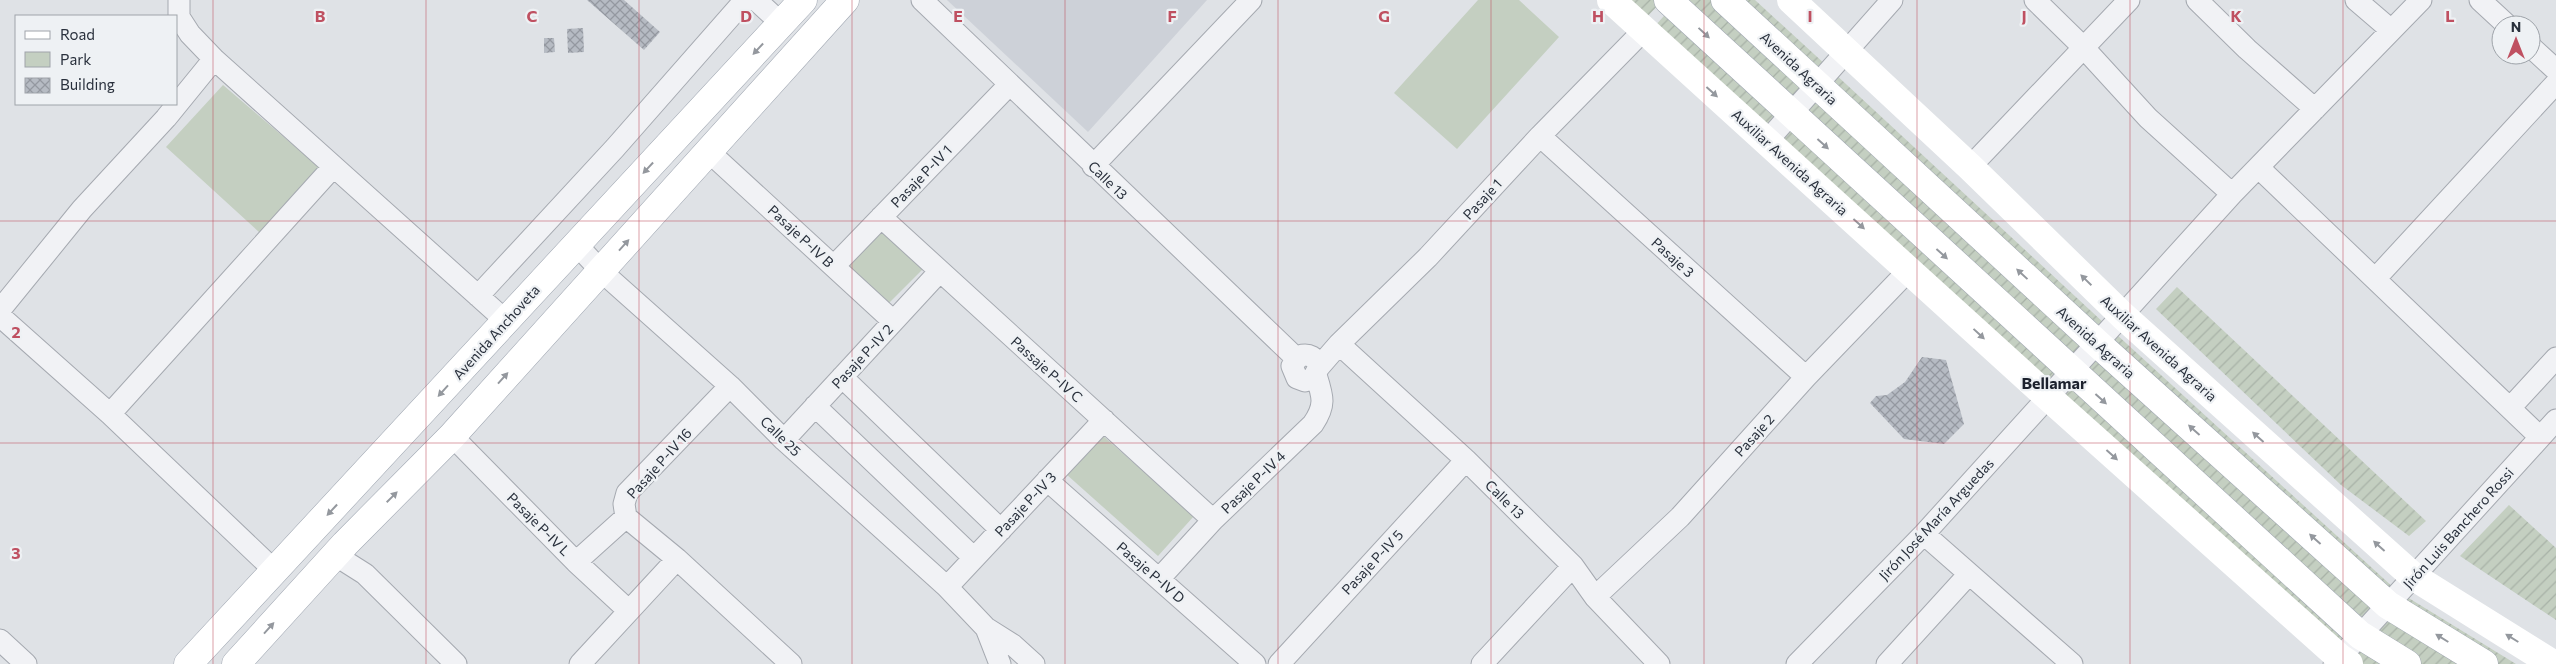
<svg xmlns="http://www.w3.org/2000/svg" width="2556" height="664" font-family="Commissioner,sans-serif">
<defs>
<pattern id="garden-furrows" width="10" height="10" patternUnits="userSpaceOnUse" patternTransform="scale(1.25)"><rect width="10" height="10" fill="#c4cfc1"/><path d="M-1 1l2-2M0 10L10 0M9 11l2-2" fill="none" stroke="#a8b2a7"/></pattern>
<pattern id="building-cross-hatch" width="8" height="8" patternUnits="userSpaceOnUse" patternTransform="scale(1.25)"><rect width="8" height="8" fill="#b6bbc3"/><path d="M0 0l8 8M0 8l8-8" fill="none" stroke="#9498a0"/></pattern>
</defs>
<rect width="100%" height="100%" fill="#dfe2e6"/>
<path fill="#cdd1d8" d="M947,0H1207L1088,132Z"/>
<path fill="#c4cfc1" d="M1478,0H1519L1559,37L1457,149L1394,93Z
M223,85L320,168L260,233L166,147Z
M882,231L923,269L886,306L844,268Z
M1102,435L1194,516L1158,556L1066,474Z"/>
<path fill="url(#garden-furrows)" d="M1624,0H1661L1662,1L1645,19Z
M1678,0H1718L1811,85L1789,109Z
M1727,0H1755L1827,66L1815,80Z
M1671,8L1784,113L1766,133L1655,26Z
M1833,72L2105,324L2094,336L1822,84Z
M1817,90L2091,343L2070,365L1796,113Z
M1790,118L2063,370L2045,389L1772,137Z
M2177,287L2426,521L2409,536L2341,485L2156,309Z
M2115,333L2395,589L2385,599L2104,345Z
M2099,348L2380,604L2358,628L2077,372Z
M2072,379L2354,635L2339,651L2054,398Z
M2509,505L2556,548V620L2460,556Z
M2407,597L2516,664H2493L2398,606Z
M2394,613L2477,664H2415L2371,637Z
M2365,644L2398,664H2357L2350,660Z"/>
<path fill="url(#building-cross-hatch)" d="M587,0H624L660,32L644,50Z
M583,28L584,52L568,53L567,29Z
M544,38H554L555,52L544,53Z
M1922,357L1946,360L1964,424L1944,444L1904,439L1870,403L1876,396L1887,395L1905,382Z"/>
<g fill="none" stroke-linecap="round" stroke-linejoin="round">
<g stroke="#a5a9b0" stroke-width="23">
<path id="street" d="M179,0V17L190,34L214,59L506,321
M756,0L782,24
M922,0L1296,358
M2035,0L2083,47L2148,118L2232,194
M2197,0L2247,49L2315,109
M2356,0L2391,30
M2480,0L2507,25
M2531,47L2556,70
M1540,136L1806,377
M1767,141L1892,0
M708,151L893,321
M1093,166L1251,0
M1970,167L2129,0
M2259,168L2540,437
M881,217L1213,520
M577,245L601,271L730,386L784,440L947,587L986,628L1013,645L1034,664
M834,266L1009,85
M2376,278L2556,83
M478,296L615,148L745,0
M0,310L82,209L166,118L214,59
M0,316L110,414L275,571
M1339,344L1466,460L1573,566L1595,597L1659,664
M1319,367C1316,357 1309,353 1299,356L1292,366L1297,378L1305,381L1313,378L1319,367L1339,344L1428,257L1540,136L1644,30
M842,377L1001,530
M815,406L974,558
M2510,408L2556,358
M110,414L333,167
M452,436L576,562L629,611
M784,440L940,271
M1047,480L1255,664
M626,517L677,559L791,664
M1924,534L2072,664
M335,555L365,574L456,664
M576,562L626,517L624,504L627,493L730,386
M1159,579L1213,520L1313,424C1326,405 1323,397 1316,375
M947,587L1104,420
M1595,597L1680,517L1806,377L1909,270
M986,628L1000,664
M0,640L26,664
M580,664L677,559
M1279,664L1466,460
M1482,664L1573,566
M1797,664L1924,534L2232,194L2421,0
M1887,664L1969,574
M2334,664L2556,420"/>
</g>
<g stroke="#9fa6b1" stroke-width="29">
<path id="primary" d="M1668,0L2360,635L2407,664
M1725,0L2098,344L2388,605L2484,664
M188,664L803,0
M236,664L345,544L452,436L845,0"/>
</g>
<use href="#street" stroke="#f1f2f5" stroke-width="21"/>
<path stroke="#fff" stroke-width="28" d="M1611,0L2048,397L2340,658L2349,664
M1791,0L1970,167L2123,316L2414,577L2553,664"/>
<use href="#primary" stroke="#fff" stroke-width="28"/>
</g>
<defs><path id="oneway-solid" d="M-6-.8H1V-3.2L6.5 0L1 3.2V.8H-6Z" transform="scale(1.25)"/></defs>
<g fill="#94989e">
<use href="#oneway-solid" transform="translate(1704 33) rotate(43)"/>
<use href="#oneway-solid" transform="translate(758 49) rotate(133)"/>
<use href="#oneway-solid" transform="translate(1712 92) rotate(42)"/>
<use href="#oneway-solid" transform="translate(1823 144) rotate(42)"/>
<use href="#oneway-solid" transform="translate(648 168) rotate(133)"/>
<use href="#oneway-solid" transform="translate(1859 224) rotate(42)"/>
<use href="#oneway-solid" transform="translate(624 245) rotate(-48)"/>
<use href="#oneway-solid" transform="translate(1942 254) rotate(42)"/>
<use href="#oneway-solid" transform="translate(2022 274) rotate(-137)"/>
<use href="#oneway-solid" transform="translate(2086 280) rotate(-136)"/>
<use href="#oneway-solid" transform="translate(1979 334) rotate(43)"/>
<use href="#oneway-solid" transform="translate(503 378) rotate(-48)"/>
<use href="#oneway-solid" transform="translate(443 391) rotate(132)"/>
<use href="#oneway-solid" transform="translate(2101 399) rotate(42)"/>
<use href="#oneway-solid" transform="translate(2194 430) rotate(-138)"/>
<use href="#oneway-solid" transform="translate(2258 437) rotate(-138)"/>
<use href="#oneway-solid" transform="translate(2112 455) rotate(42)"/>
<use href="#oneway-solid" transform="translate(392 497) rotate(-45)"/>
<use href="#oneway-solid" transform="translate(332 510) rotate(133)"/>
<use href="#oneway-solid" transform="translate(2315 539) rotate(-138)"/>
<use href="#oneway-solid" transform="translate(2379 546) rotate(-138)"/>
<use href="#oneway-solid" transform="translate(269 628) rotate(-48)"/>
<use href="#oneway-solid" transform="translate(2442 638) rotate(-148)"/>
<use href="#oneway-solid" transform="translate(2512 638) rotate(-148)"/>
</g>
<path fill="none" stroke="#bf5061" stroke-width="1" stroke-opacity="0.55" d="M213,0V664M426,0V664M639,0V664M852,0V664M1065,0V664M1278,0V664M1491,0V664M1704,0V664M1917,0V664M2130,0V664M2343,0V664M0,221H2556M0,443H2556"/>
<g text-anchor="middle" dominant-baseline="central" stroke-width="4.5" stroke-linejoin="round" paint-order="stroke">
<g font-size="14" fill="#29303c" stroke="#eef1f4">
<text transform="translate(1799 68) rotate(43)">Avenida Agraria</text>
<text transform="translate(1790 162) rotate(42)">Auxiliar Avenida Agraria</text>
<text transform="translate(921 176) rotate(-46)">Pasaje P-IV 1</text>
<text transform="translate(1108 180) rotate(44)">Calle 13</text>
<text transform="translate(1482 199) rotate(-47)">Pasaje 1</text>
<text transform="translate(801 236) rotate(43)">Pasaje P-IV B</text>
<text transform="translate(1673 257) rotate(42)">Pasaje 3</text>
<text transform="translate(496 332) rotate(-48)">Avenida Anchoveta</text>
<text transform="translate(2096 342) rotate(42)">Avenida Agraria</text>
<text transform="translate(2159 348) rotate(42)">Auxiliar Avenida Agraria</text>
<text transform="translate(862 356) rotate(-47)">Pasaje P-IV 2</text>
<text transform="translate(1047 369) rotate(42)">Passaje P-IV C</text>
<text transform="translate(1754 435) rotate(-48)">Pasaje 2</text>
<text transform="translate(781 436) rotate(44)">Calle 25</text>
<text transform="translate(659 463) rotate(-48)">Pasaje P-IV 16</text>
<text transform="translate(1253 482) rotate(-44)">Pasaje P-IV 4</text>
<text transform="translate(1505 499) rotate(45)">Calle 13</text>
<text transform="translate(1025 504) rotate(-47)">Pasaje P-IV 3</text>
<text transform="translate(1936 519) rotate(-47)">Jirón José María Arguedas</text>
<text transform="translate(539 524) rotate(45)">Pasaje P-IV L</text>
<text transform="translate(2458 528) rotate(-48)">Jirón Luis Banchero Rossi</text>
<text transform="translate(1372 562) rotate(-47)">Pasaje P-IV 5</text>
<text transform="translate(1151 572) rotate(41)">Pasaje P-IV D</text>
</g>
<g font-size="16" font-weight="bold" fill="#1c212d" stroke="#eef1f4">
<text x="2054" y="382">Bellamar</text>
</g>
</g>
<g font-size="16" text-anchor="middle" font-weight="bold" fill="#bf5061" stroke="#eef1f4" stroke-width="4.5" stroke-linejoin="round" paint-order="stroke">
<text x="320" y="22">B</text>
<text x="532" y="22">C</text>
<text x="746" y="22">D</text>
<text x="958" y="22">E</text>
<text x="1172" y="22">F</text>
<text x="1384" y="22">G</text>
<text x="1598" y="22">H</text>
<text x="1810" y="22">I</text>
<text x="2024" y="22">J</text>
<text x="2236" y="22">K</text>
<text x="2450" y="22">L</text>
<text x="16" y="338">2</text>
<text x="16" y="559">3</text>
</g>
<rect x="15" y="15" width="162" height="90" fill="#eef1f4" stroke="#9fa4aa"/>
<rect x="25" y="31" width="25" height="8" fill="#ffffff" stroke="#9fa4aa"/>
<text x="60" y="40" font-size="15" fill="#29303c">Road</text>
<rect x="25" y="52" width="25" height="15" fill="#c4cfc1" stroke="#9fa4aa"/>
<text x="60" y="65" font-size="15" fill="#29303c">Park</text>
<rect x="25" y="78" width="25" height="15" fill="url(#building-cross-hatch)" stroke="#9fa4aa"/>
<text x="60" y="90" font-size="15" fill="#29303c">Building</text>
<g transform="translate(2516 40)"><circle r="24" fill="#eef1f4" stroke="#9fa4aa"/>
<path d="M0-4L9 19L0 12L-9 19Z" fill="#bf5061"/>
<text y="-8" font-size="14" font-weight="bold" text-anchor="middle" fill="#29303c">N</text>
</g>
</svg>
